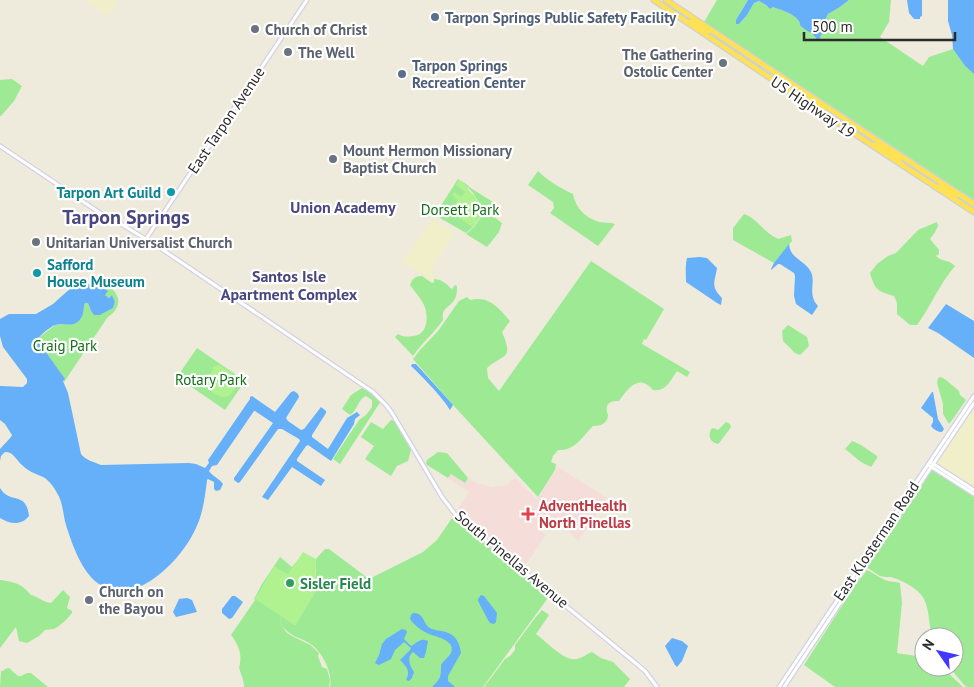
<svg xmlns="http://www.w3.org/2000/svg" width="974" height="687" font-family="'PT Sans',sans-serif">
<rect width="100%" height="100%" fill="#eeebdc"/>
<path fill="#f1eeca" d="M84,0H118L108,16Z
M434,218L455,233L432,268L434,273L433,277L434,280L433,282L402,262Z
M974,406V488L940,466L937,463L938,459Z"/>
<path fill="#f5ded9" d="M558,467L607,498L578,541L557,519L549,531L539,524L537,527L546,535L524,567L473,525L457,510L469,492L448,478L451,474L465,483L468,478L478,484H482L492,487L507,485L515,477L537,500Z"/>
<path fill="#9de994" d="M717,0H748L740,13L739,24L747,15L754,3L759,1L766,5L770,9L773,7C780,10 793,13 798,20C800,24 799,24 802,27C808,33 812,31 817,40L821,36L822,27L828,14L840,7L849,0H891L889,22L880,37L923,66L929,57L953,49L965,66L974,74V200L704,22Z
M12,79L22,86L14,101L1,116H0V80Z
M538,171C548,181 560,188 573,194C576,209 585,217 599,222C604,223 610,222 615,224L598,246L550,213L554,208L553,202L528,185Z
M458,179L469,186L467,189L475,197L479,208L484,211L473,227L466,233L435,215Z
M469,187L493,202L486,211L502,223L499,232L487,247L466,234L474,227L485,211C478,205 477,195 468,188Z
M744,214C756,217 764,233 778,239L791,235L792,241L774,263L733,240V228Z
M937,222L938,226L935,232L930,239L939,250V254L936,256C942,262 948,259 955,266C940,283 931,306 917,325H910L897,314V303L894,296C877,291 875,290 870,273L877,264L888,256L896,253L918,230Z
M591,261L664,309L646,340L644,339L642,344L690,372L687,377L677,371C670,381 666,392 653,390C639,373 628,388 619,401C612,401 605,402 607,412C607,413 608,414 608,415C608,424 599,426 593,426C582,437 575,451 558,450L553,456L551,462L556,464L555,470L538,497L453,405L413,359L420,350L438,331L459,301L467,297L470,300C489,295 499,308 510,321L502,332C514,360 504,353 487,368L488,378L499,391Z
M422,276L432,283L434,282V279L440,280L448,285L449,287L452,289L455,285L457,286C457,290 457,295 455,299C449,309 441,307 443,320C434,333 422,343 413,356L395,337L398,334C402,337 407,337 413,336C428,335 429,316 424,305C420,297 415,292 410,285C412,279 415,276 422,276Z
M96,280C107,283 125,295 116,309C114,313 110,315 107,318L64,382L62,376L37,343V339L55,325L73,324L77,323L81,318L85,303H88L91,311L94,315H100L113,308L115,302L112,295L109,298L105,295L101,286L95,285Z
M788,325L807,337L809,346L800,355L795,353L783,341L782,331Z
M197,348L245,381L225,410L177,377Z
M941,377L946,380L959,391L960,395L966,400L955,416L949,424L943,414V404L937,383L938,378Z
M362,388L375,395L381,401L340,464L333,459L359,420L366,415L372,407V400L366,396C357,400 358,410 350,415L342,409L351,395Z
M391,420L396,422L411,450L408,461L397,466L391,476L365,459L374,446L361,437L371,422L383,429Z
M726,422L730,424L731,427L720,442L718,444C710,442 708,437 711,429L713,428L718,430Z
M852,441L861,445L877,456V458L871,467L861,462L845,449Z
M438,452L447,453L468,478L465,483L451,474L448,478L427,465L426,463L427,460Z
M932,470L974,497V687H967L965,686L949,667H954V637H933C928,625 930,611 924,599C919,589 902,580 891,577C887,577 884,577 880,576C875,573 871,570 866,567Z
M452,518L550,595L483,687H330C333,672 322,651 309,643C301,638 292,637 285,629C281,626 281,620 280,615C281,634 291,635 306,643C312,645 314,649 319,653L318,656L322,667L327,669L330,680L329,687H244C244,680 242,677 240,671C238,665 240,668 240,663C242,652 237,643 231,635L255,600L254,599L262,584L280,557L292,567L299,559L280,615L295,625L315,592L316,559L325,549H329L369,579L423,552L437,540Z
M867,570C873,573 877,576 883,579C887,582 894,581 900,583L902,603L897,653L916,656L924,659V667H942L963,687H835L804,665L856,584Z
M0,580C14,582 21,583 31,595H32L46,602L51,603L63,590L70,597L67,608L72,611V613L66,620L59,626L54,629L45,630L39,636L27,643L19,641L16,627L0,648Z
M542,610L549,615L536,634C546,641 564,662 577,659C582,658 587,654 592,652L601,658L613,662L630,679L624,687H484L505,659L510,656L515,650V645L535,618Z
M9,668L18,676H21L27,673H31L48,687H0L1,671H3L5,669Z"/>
<path fill="#b0f28f" d="M459,180L468,187L466,190L467,189C480,198 484,216 472,227L451,212V210L458,200L452,195L454,192L460,196V198L465,192L456,185Z
M219,365L240,379C229,401 225,402 205,387L214,366Z
M303,552L316,559L315,592L295,625L255,599L274,566L288,574Z"/>
<path fill="#66aff9" d="M748,0H849L840,7L828,14L822,27V33L819,40H817C812,31 808,33 802,27C798,24 801,24 798,20C793,13 780,10 773,7L770,9L766,5L759,1L754,3L747,15L739,24H736V20Z
M907,0H922V16L920,17V19H914L909,13Z
M948,0H974V74L965,66L953,49L952,35L948,21Z
M789,244C790,259 805,260 811,272C816,283 807,294 818,306L812,315L796,304L794,296L795,276L794,273L780,264H778L771,270V269L774,263Z
M700,257L707,258L717,268C715,282 710,286 722,298L721,305L717,303L686,282C686,273 685,267 687,258Z
M93,284L101,286L108,291L105,295L109,298L112,295L115,302L113,308L100,315H94L91,311L88,303H85C83,308 84,314 81,318C75,329 64,322 55,325C50,327 39,336 37,340L65,379L63,381L68,393L81,454C85,460 94,462 101,465L189,463L196,464L205,468L209,463L208,460L250,399V397L252,396L275,412L291,392L294,391L298,394L299,397L286,418L288,421L301,430L304,429L321,407L326,411V413L312,435V437L328,449L347,418L357,412L360,415L355,419L354,424L331,461L308,445L306,446L297,459V461L325,480L321,486L292,467L268,500L262,497L300,441L299,439L282,429H278L240,482L238,483L234,480V478L273,423L255,411H254L217,465L212,466L209,471C212,476 220,479 223,484L220,490L216,491L214,489V482L208,479L207,480C205,497 203,513 196,528C182,559 136,609 99,584C82,573 72,544 66,525C63,515 63,502 57,493C54,487 50,482 45,478C37,474 29,472 22,465C16,460 14,452 5,452L1,456L0,461V449L11,437L12,435L5,424L0,420V386L23,387L27,383V379L3,347L0,336V319L9,314H36L53,304L73,286L79,285Z
M946,304L974,321V358L938,333L928,328Z
M412,364H416L453,405L450,410C443,398 422,376 411,366Z
M932,392H933L938,419L944,429L942,432C938,432 934,430 931,426L933,422V418L921,408Z
M0,488C10,505 26,490 29,516C21,526 10,524 0,518Z
M481,595L484,596L497,613L496,622L494,624L490,623L488,620L478,601V599Z
M232,596H235L243,602L232,618L229,619L222,613V609Z
M187,598L192,600L197,612L176,617L173,612L179,599Z
M413,613C425,613 422,623 430,628C435,631 440,630 446,632C456,635 460,644 461,653L448,676V681L455,687H432C441,678 441,677 441,665C443,661 449,657 451,653C456,640 436,637 429,634C422,631 414,625 410,619L411,615Z
M402,629L406,630L407,632L404,639L411,646C417,643 420,637 428,641L426,652L424,658H420L413,652C406,657 410,666 414,672L412,678L409,681L406,680C411,671 406,666 400,660L410,650L411,648L404,642L395,650L391,659L379,665L375,663L379,655L382,644L386,639Z
M672,638L682,641L688,646L682,661L677,667L675,665L665,646Z"/>
<g fill="none" stroke-linecap="round" stroke-linejoin="round">
<g stroke="#d2d1e5" stroke-width="5.5">
<path id="secondary" d="M0,146L103,215L118,222L163,250L373,392L386,405L392,413L442,497L455,514L483,538L633,661L645,671L657,687
M146,239L307,0
M932,463L974,490
M930,466L974,494
M779,687L974,396
M784,687L974,403"/>
</g>
<g stroke="#d0d0d0" stroke-width="7">
<path id="trunk" d="M654,0L800,98L974,212
M666,0L872,137L974,204
M689,22L694,23L709,31
M792,90L801,94L806,93
M802,99C810,98 817,105 824,108
M872,145H877L900,159
M935,187H941L957,195"/>
</g>
<use href="#secondary" stroke="#fff" stroke-width="3"/>
<use href="#trunk" stroke="#fee254" stroke-width="4.5"/>
</g>
<g fill="#5c6f8a" stroke="#fff" stroke-width="2">
<circle cx="435" cy="17" r="5"/>
<circle cx="402" cy="74" r="5"/>
</g>
<g fill="#6b7280" stroke="#fff" stroke-width="2">
<circle cx="255" cy="29" r="5"/>
<circle cx="288" cy="52" r="5"/>
<circle cx="723" cy="63" r="5"/>
<circle cx="333" cy="159" r="5"/>
<circle cx="36" cy="242" r="5"/>
<circle cx="89" cy="600" r="5"/>
</g>
<g fill="#0f9aa8" stroke="#fff" stroke-width="2">
<circle cx="171" cy="192" r="5"/>
<circle cx="37" cy="273" r="5"/>
</g>
<path fill="#e0444e" stroke="#fff" stroke-width="2" d="M525.5 506.5h5v5h5v5h-5v5h-5v-5h-5v-5h5z"/>
<circle fill="#2e9e5b" stroke="#fff" stroke-width="2" cx="290" cy="583" r="5"/>
<g text-anchor="middle" dominant-baseline="central" stroke-width="4.5" stroke-linejoin="round" paint-order="stroke">
<g font-size="15" font-weight="bold" fill="#4e5e75" stroke="#fff" text-anchor="start">
<text x="445" y="17">Tarpon Springs Public Safety Facility</text>
<text x="412" y="65">Tarpon Springs<tspan x="412" dy="17">Recreation Center</tspan></text>
</g>
<g font-size="15" font-weight="bold" fill="#5b616d" stroke="#fff" text-anchor="start">
<text x="265" y="29">Church of Christ</text>
<text x="298" y="52">The Well</text>
<text x="713" y="54" text-anchor="end">The Gathering<tspan x="713" dy="17">Ostolic Center</tspan></text>
<text x="343" y="150">Mount Hermon Missionary<tspan x="343" dy="17">Baptist Church</tspan></text>
<text x="46" y="242">Unitarian Universalist Church</text>
<text x="99" y="591">Church on<tspan x="99" dy="17">the Bayou</tspan></text>
</g>
<g font-size="15" fill="#2b2b2b" stroke="#fff">
<text transform="translate(813 107) rotate(34)">US Highway 19</text>
<text transform="translate(226 120) rotate(-56)">East Tarpon Avenue</text>
<text transform="translate(876 541) rotate(-56)">East Klosterman Road</text>
<text transform="translate(512 559) rotate(40)">South Pinellas Avenue</text>
</g>
<g font-size="15" font-weight="bold" fill="#0d838f" stroke="#fff" text-anchor="end">
<text x="161" y="192">Tarpon Art Guild</text>
<text x="47" y="264" text-anchor="start">Safford<tspan x="47" dy="17">House Museum</tspan></text>
</g>
<g font-size="15" fill="#146f17" stroke="#fff">
<text x="460" y="209">Dorsett Park</text>
<text x="65" y="345">Craig Park</text>
<text x="211" y="379">Rotary Park</text>
</g>
<g font-size="15" font-weight="bold" fill="#be3a42" stroke="#fff" text-anchor="start">
<text x="539" y="505">AdventHealth<tspan x="539" dy="17">North Pinellas</tspan></text>
</g>
<g font-size="15" font-weight="bold" fill="#27864d" stroke="#fff" text-anchor="start">
<text x="300" y="583">Sisler Field</text>
</g>
<g font-size="16" font-weight="bold" fill="#4a4780" stroke="#fff">
<text x="343" y="207">Union Academy</text>
<text x="289" y="276">Santos Isle<tspan x="289" dy="18">Apartment Complex</tspan></text>
</g>
<g font-size="20" font-weight="bold" fill="#4a4780" stroke="#fff">
<text x="126" y="217">Tarpon Springs</text>
</g>
</g>
<g transform="translate(939 652) rotate(304)"><circle r="24" fill="#ffffff" stroke="#aaaaaa"/>
<path d="M0-4L9 19L0 12L-9 19Z" fill="#4238ff"/>
<text y="-8" font-size="14" font-weight="bold" text-anchor="middle" fill="#2b2b2b">N</text>
</g>
<path d="M804 32v8h151v-8" fill="none" stroke="#2b2b2b" stroke-width="2.5"/>
<text x="812" y="32" font-size="15" fill="#2b2b2b" stroke="#ffffff" stroke-width="4" paint-order="stroke">500 m</text>
</svg>
